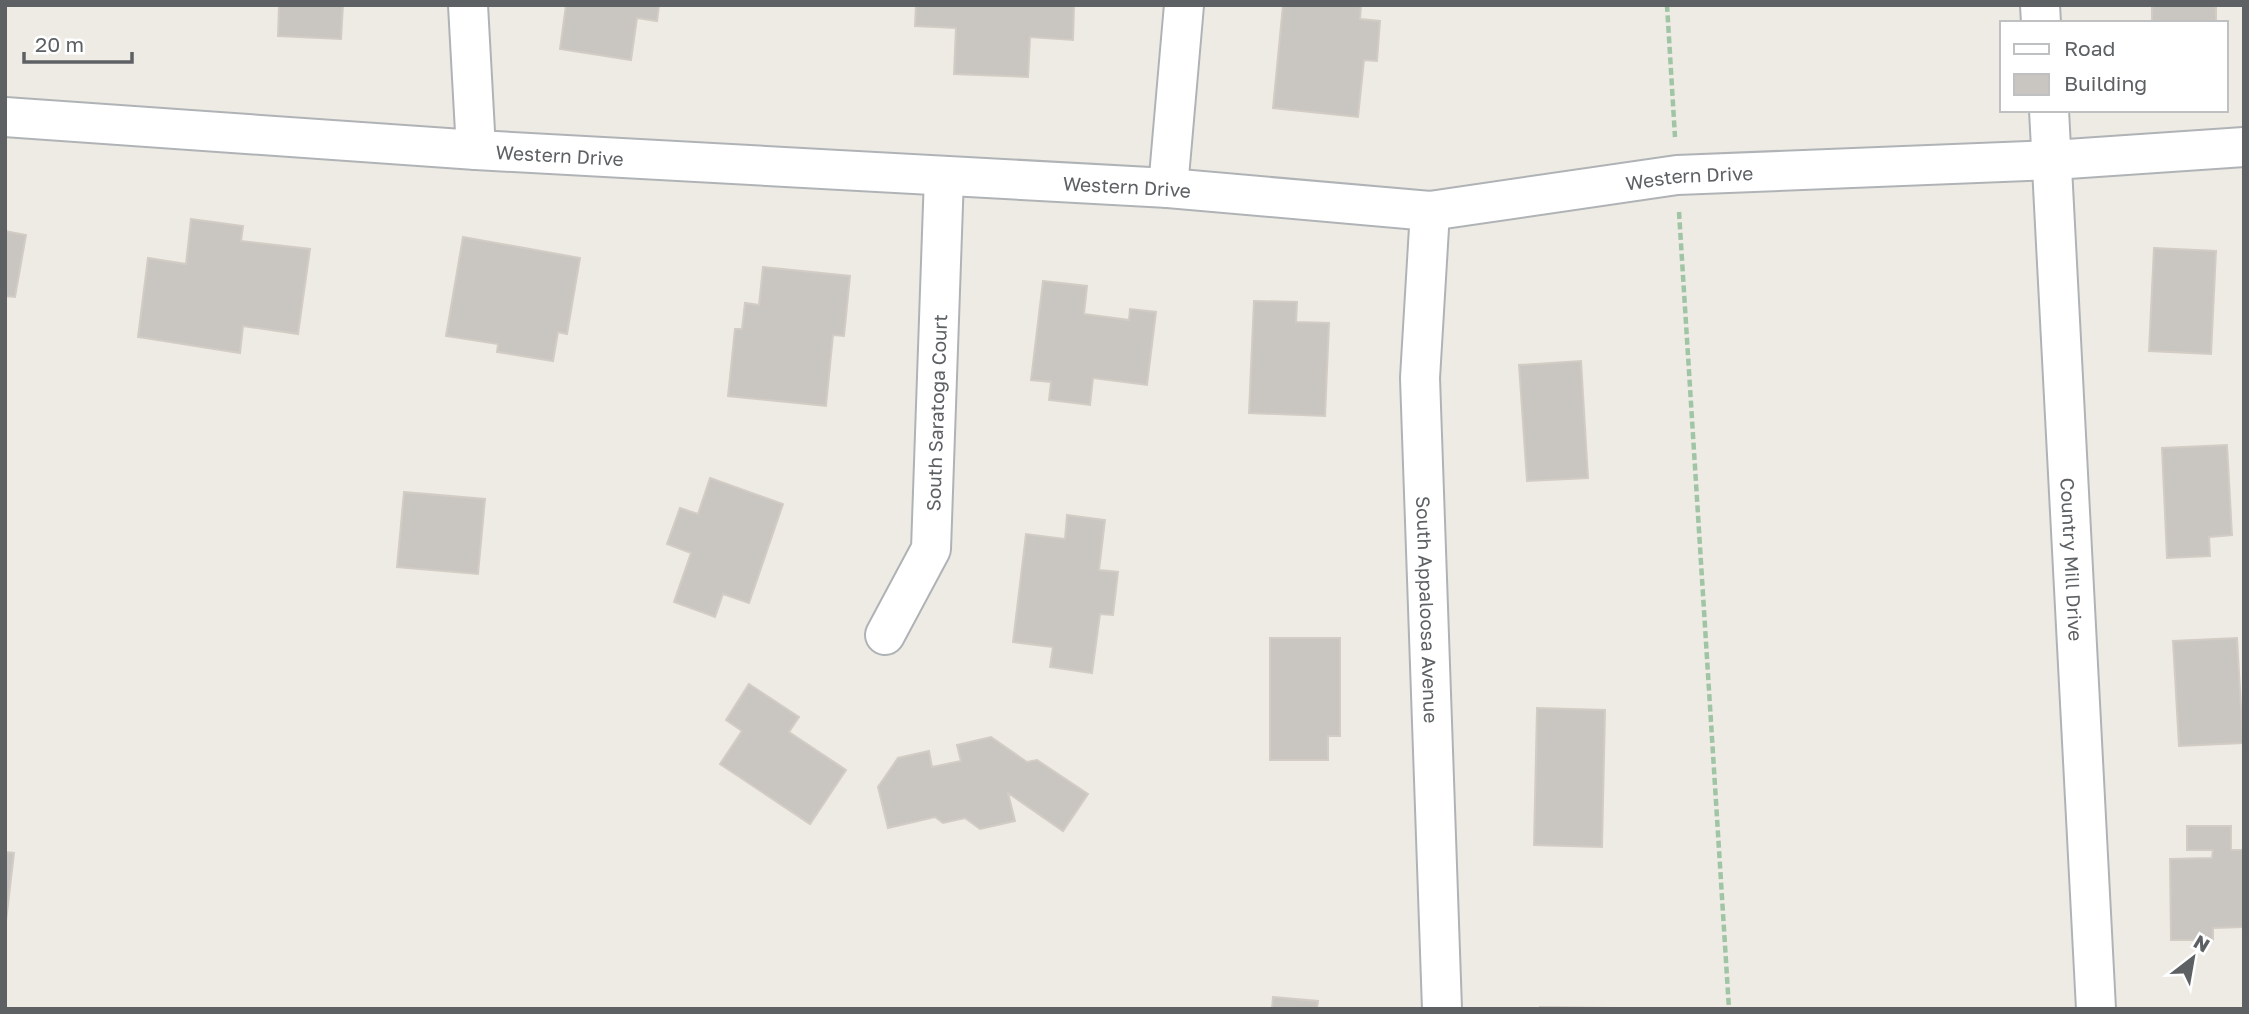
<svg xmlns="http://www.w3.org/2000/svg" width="2249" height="1014" font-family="'Golos Text',sans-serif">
<rect width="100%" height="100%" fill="#eeebe5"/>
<path fill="#c9c6c2" stroke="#d2ccc4" stroke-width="2" d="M279,5H343L341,39L278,36Z
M566,5H659L657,21L637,18L631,60L560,49Z
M916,5H1074L1073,40L1030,37L1028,77L954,74L956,28L915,26Z
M1283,5H1361L1360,19L1380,21L1377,61L1364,60L1358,117L1273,108Z
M2152,5H2216V23H2152Z
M191,219L243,226L241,241L310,249L298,334L243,326L240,353L138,337L148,258L186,264Z
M5,231L26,235L15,297L5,296Z
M463,237L580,258L567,334L558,332L553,361L497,352L498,344L446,336Z
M2154,248L2216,251L2211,354L2149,351Z
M763,267L850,276L844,336L833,335L826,406L728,396L735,329H742L745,303L759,305Z
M1043,281L1087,286L1084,314L1129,320L1130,309L1156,312L1147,385L1093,378L1090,405L1049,400L1051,382L1031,380Z
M1254,301L1297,302L1296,322L1329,323L1325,416L1249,413Z
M1581,361L1588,478L1527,481L1519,365Z
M2227,445L2232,535L2209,537L2210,556L2167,558L2162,448Z
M710,478L783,504L749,603L723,594L715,617L674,602L691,553L667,544L680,508L698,514Z
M404,492L485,499L478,574L397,567Z
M1067,515L1105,520L1099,570L1118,572L1113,615L1100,614L1092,673L1050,667L1053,647L1013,642L1026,534L1065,539Z
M1270,638H1340V736H1328V760H1270Z
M2237,638L2243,743L2179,746L2173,641Z
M749,684L799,717L789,732L846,770L810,824L720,764L742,731L726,720Z
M1537,708L1605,710L1602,847L1534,845Z
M991,737L1027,762L1037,760L1088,794L1063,831L1008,793L1015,821L980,829L965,818L943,823L935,817L888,828L878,787L898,758L929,751L932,767L961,761L957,745Z
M2187,826H2231V850H2244V927L2213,928V940H2171L2170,859L2212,858L2213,850H2187Z
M5,852L14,853L5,930Z
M1273,997L1318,1001L1317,1009H1272Z
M1540,1007L1613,1008V1009H1540Z"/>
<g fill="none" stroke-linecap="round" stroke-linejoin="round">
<g stroke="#b0b3b6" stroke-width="42">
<g id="street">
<path d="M468,5L476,150"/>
<path d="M2040,5L2041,23"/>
<path id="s1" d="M2049,110L2096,1009"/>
<path id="s2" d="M5,117L476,150L1168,188L1430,211L1677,175L2053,160L2244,147"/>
<path d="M1168,188L1184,5"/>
<path id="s3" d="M1430,211L1420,378L1442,1009"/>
<path id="s4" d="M885,635L931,549L944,176"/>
</g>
</g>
<path stroke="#a0c5a5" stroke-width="4.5" stroke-dasharray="7 3.5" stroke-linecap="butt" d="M1667,5L1675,137
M1679,212L1729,1009"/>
<use href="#street" stroke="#fff" stroke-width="38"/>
</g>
<g text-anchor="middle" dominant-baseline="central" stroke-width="6" stroke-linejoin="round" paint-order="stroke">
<g font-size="19" fill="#5d6164" stroke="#fff">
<text stroke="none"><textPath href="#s2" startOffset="556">Western Drive</textPath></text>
<text stroke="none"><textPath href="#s2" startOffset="1690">Western Drive</textPath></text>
<text stroke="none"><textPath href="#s2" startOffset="1124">Western Drive</textPath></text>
<text stroke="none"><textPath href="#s4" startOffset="234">South Saratoga Court</textPath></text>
<text stroke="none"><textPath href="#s1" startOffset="450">Country Mill Drive</textPath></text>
<text stroke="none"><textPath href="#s3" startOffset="399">South Appaloosa Avenue</textPath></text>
</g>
</g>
<rect width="2249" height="1014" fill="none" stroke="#5d6164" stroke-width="14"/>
<rect x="2000" y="21" width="228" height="91" fill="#ffffff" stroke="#bec0c1" stroke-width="2"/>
<rect x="2014" y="44" width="35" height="10" fill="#ffffff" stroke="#bec0c1" stroke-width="2"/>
<text x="2064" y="56" font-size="21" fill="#5d6164">Road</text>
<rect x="2014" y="74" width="35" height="21" fill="#c9c6c2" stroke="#bec0c1" stroke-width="2"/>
<text x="2064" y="91" font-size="21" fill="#5d6164">Building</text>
<g transform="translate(2193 958) rotate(31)" stroke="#ffffff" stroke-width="5" paint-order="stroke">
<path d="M0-5L12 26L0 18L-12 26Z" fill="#5d6164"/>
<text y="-10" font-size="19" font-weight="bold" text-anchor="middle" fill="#5d6164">N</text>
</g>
<path d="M24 52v10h108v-10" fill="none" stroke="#5d6164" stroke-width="3.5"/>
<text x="35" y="52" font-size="21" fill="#5d6164" stroke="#ffffff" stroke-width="5" paint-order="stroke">20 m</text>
</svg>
